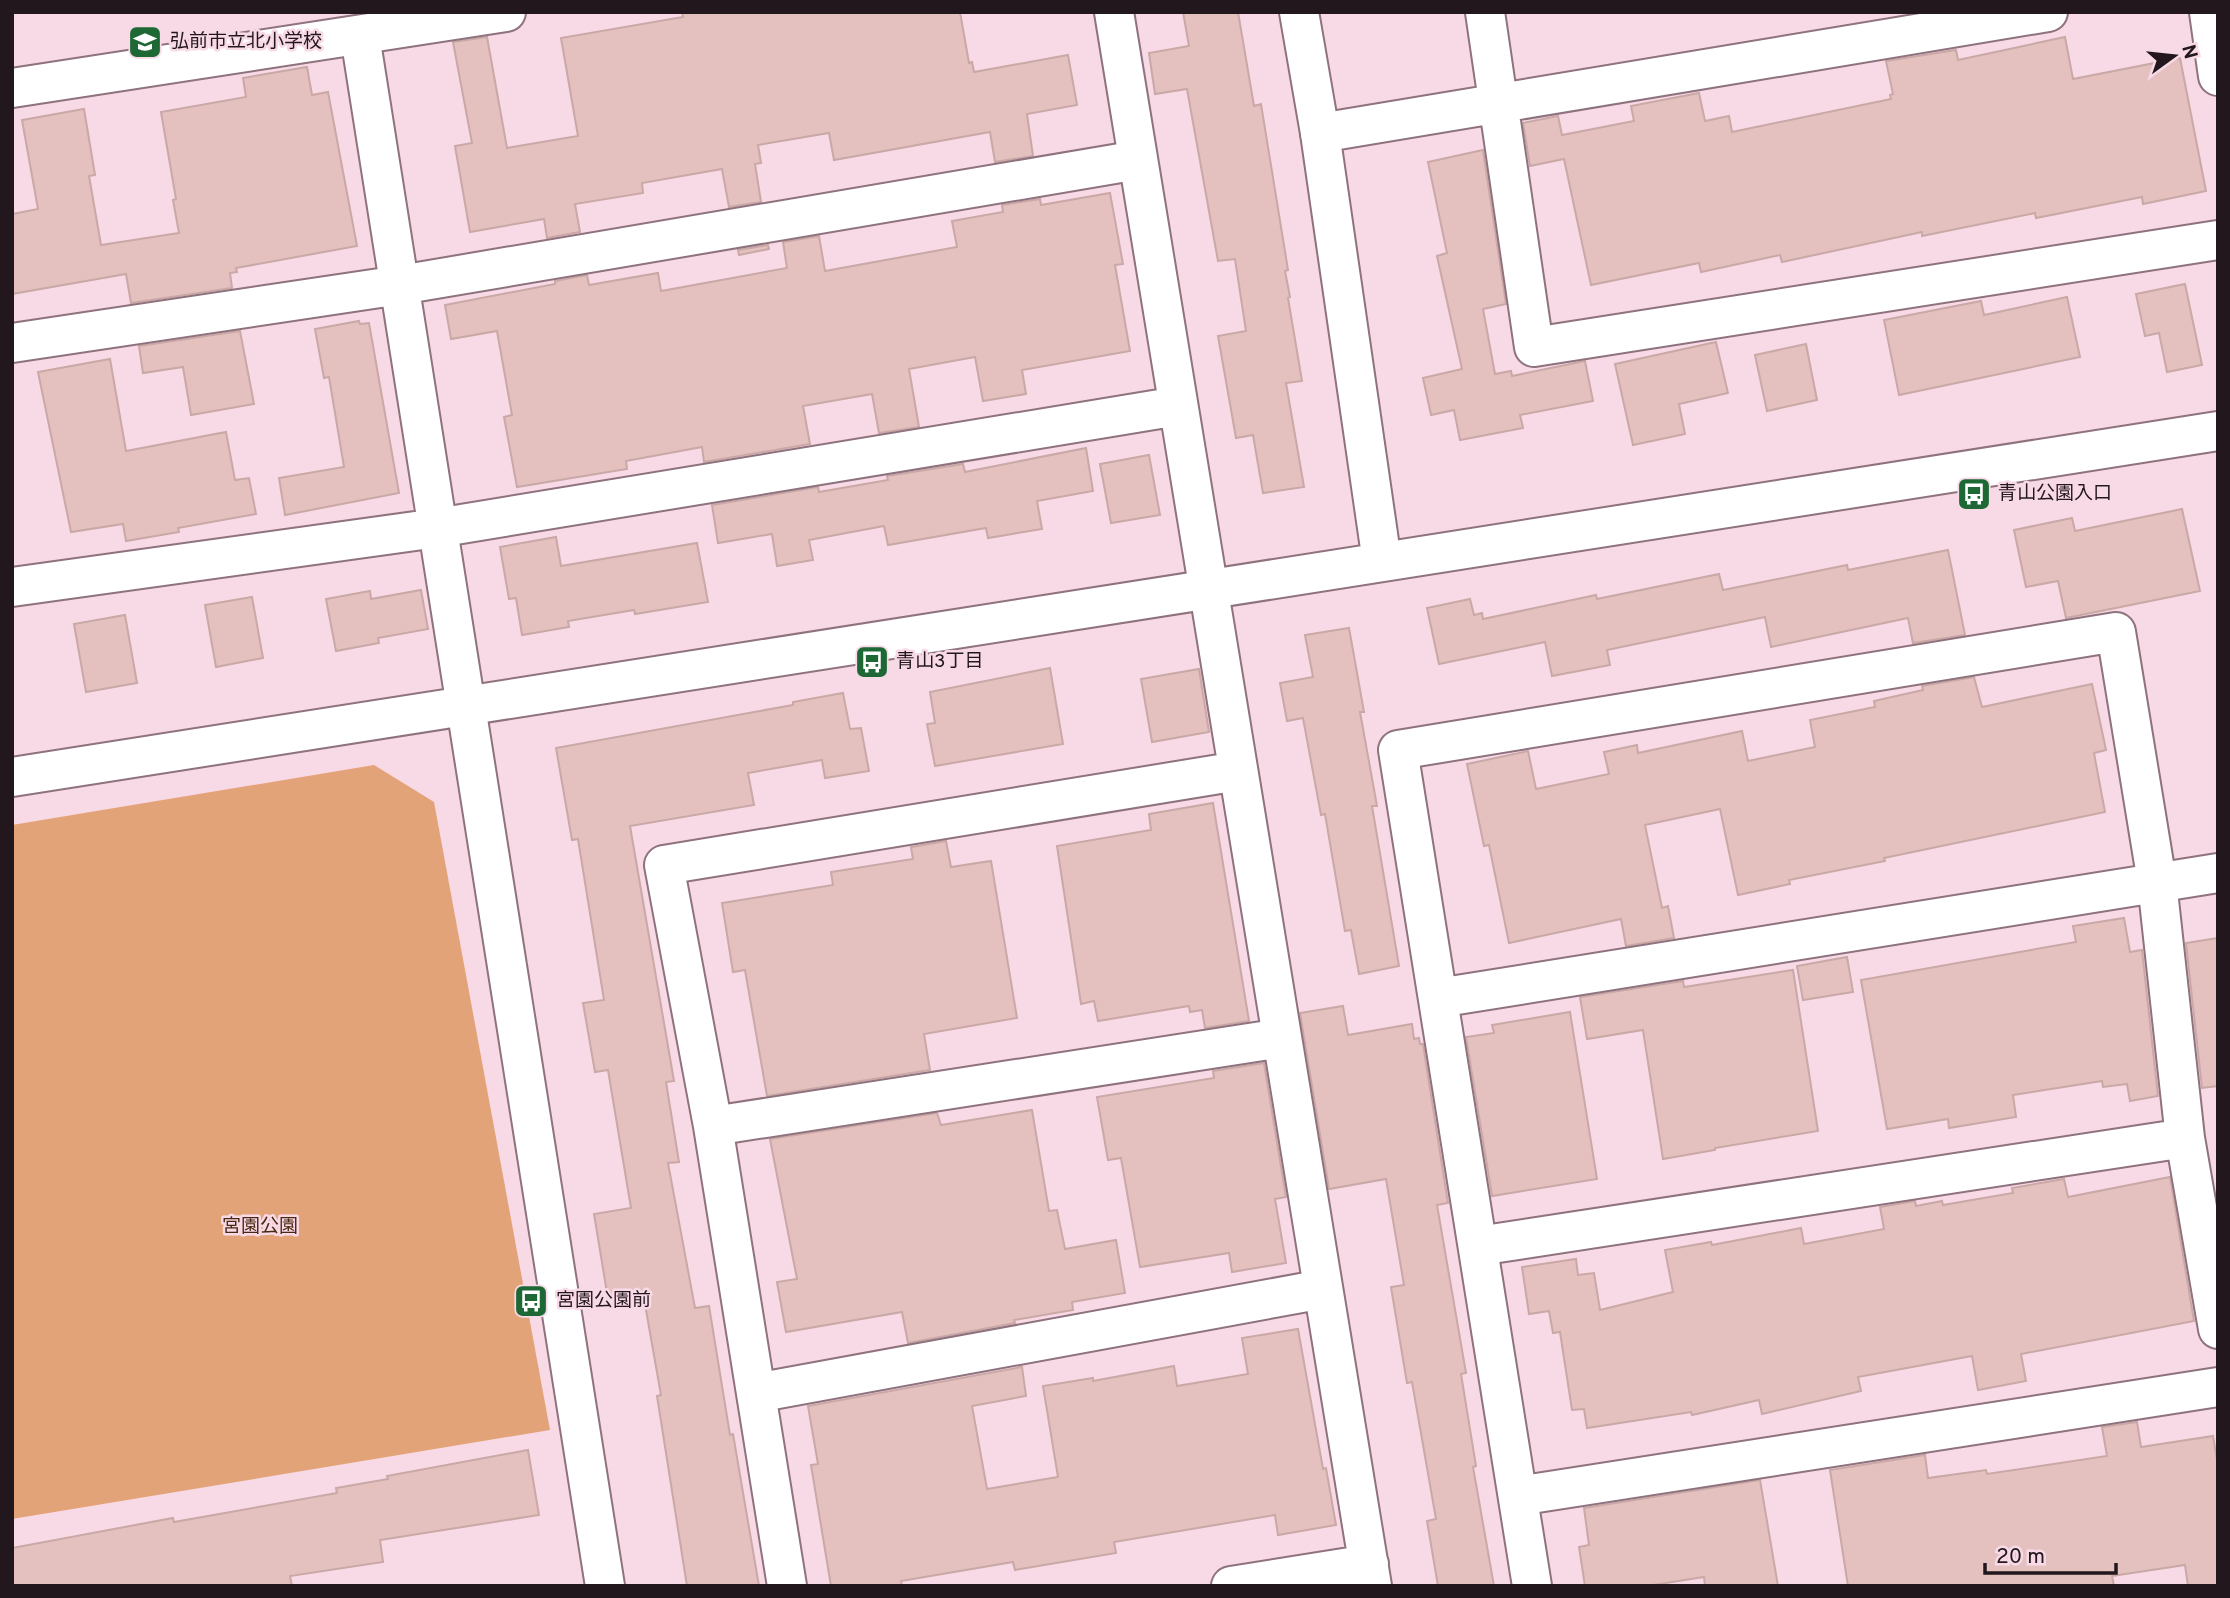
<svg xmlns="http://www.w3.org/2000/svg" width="2230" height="1598" font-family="Overpass,'Noto Sans JP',sans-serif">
<rect width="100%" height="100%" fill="#f8d9e6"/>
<path fill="#e3a378" d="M374,765L434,802L550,1430L12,1519V825Z"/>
<path fill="#e4c1bf" stroke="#c9a8a6" stroke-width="2" d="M682,12H960L969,63L972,62L974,72L1068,55L1077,105L1027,114L1033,156L995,162L990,132L834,160L829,133L758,145L761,163L755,164L761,202L729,207L722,169L642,183L643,193L575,204L580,232L547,238L544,219L470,232L455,146L472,143L453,42L487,37L507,148L578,136L561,38L683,17Z
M1183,12H1238L1254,106L1261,104L1288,270L1285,271L1290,297L1288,298L1302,381L1286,383L1304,487L1263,493L1253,435L1236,438L1218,336L1246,331L1235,259L1218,261L1187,89L1155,94L1149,53L1189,46Z
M2065,37L2073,79L2180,58L2206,191L2143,204L2142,197L2036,218L2035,213L1922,236V232L1782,262L1780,255L1701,272L1699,263L1591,285L1564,159L1530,166L1523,123L1558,116L1562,135L1634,121L1631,106L1699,93L1705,121L1729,116L1732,132L1891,99L1890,95L1893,94L1886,61L1956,50L1958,60Z
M307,67L312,95L328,92L357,246L236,268L237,272L230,273L232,288L131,303L126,274L12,294V214L38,209L22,120L84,109L95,175L89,176L101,245L179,233L173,200L176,199L161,112L246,97L243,78Z
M1483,150L1506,304L1483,309L1495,374L1511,371L1512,376L1585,361L1593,401L1520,415L1523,428L1460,440L1454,410L1431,415L1423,378L1462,369L1437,256L1447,253L1428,162Z
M1110,193L1123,264L1115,265L1130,351L1022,370L1026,394L983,401L975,357L909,369L919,427L879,433L872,394L803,406L810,444L704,462L702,447L626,461L627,469L517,487L504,417L512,415L497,331L451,339L445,305L555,284V281L587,275L589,285L658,273L661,291L787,268L783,242L819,236L825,271L957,247L952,221L1003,212L1002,205L1040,199L1041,205Z
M768,245L769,249L739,255L738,250Z
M2185,284L2202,365L2167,372L2159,333L2145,336L2136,294Z
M2067,297L2080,357L1899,395L1884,320L1981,301L1984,315Z
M359,321L360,324L369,323L399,493L285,515L279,478L344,467L329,377L324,378L315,329Z
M240,331L254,404L191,415L183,367L143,373L139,346Z
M1716,342L1728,393L1679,404L1685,434L1633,445L1615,364Z
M1806,344L1817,400L1767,411L1755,355Z
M110,359L126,451L226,432L235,480L249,478L256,514L178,528L179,532L126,541L123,524L71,532L38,372Z
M1086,448L1093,491L1037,501L1042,529L988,538L986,528L888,545L884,526L809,540L813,560L777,566L772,534L718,543L712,505L818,487L819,492L888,480L887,476L963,464L965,472Z
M1149,455L1160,515L1111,523L1100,464Z
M2182,509L2200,591L2066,618L2058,581L2026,587L2014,530L2072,518L2075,531Z
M556,537L561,566L697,543L708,602L635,614L634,610L568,621L569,627L522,635L516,598L509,599L500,547Z
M1948,550L1965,635L1913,643L1908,618L1771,647L1765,617L1607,650L1610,665L1552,676L1545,642L1439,664L1427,608L1470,599L1474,615L1482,613L1483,619L1596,595L1597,599L1719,574L1723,590L1847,565L1848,570Z
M421,590L428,629L378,638L379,643L336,651L326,599L370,591L371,599Z
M252,597L263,658L216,667L205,605Z
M125,615L137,683L86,692L74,624Z
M1349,628L1364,712H1360L1377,806H1372L1399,966L1359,974L1351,930L1345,931L1325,814L1321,815L1303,718L1287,721L1280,683L1313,677L1305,635Z
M1050,668L1063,744L935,766L927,724L935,723L930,692Z
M1199,669L1209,732L1152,742L1141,679Z
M1974,677L1982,707L2092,684L2106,750L2094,753L2105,812L1884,858L1885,861L1789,880L1790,884L1738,895L1720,809L1645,825L1662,908L1668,906L1674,938L1626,946L1621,919L1509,943L1489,845L1484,846L1467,764L1528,751L1536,789L1609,774L1604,752L1637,745L1638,753L1742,731L1748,761L1815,747L1810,720L1875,707L1874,701L1923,690L1922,686Z
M843,693L850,729L861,728L869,771L825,778L822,760L748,773L754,805L630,826L674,1081L666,1082L679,1162L668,1163L695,1308L709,1306L730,1435L733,1434L759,1586H687L657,1396L661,1395L643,1293L608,1299L594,1214L631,1208L608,1070L595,1072L583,1003L604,1000L578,839L572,840L556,748L793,705V702Z
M1213,803L1249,1021L1205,1028L1202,1010L1190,1012L1189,1006L1098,1021L1094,1001L1081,1004L1057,846L1151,830L1149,814Z
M946,841L951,867L991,861L1017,1018L924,1034L930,1070L767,1096L745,970L733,972L722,903L833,885L831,872L913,859L911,847Z
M2124,918L2130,952L2142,950L2158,1096L2130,1101L2127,1084L2103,1087L2102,1081L2013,1095L2016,1117L1949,1128L1948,1119L1887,1129L1861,980L2076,942L2073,926Z
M2218,938V1086L2202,1088L2186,943Z
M1847,957L1853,992L1803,1000L1797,966Z
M1793,970L1818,1131L1715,1148V1150L1663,1159L1643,1030L1587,1039L1580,997L1683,981L1684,987Z
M1343,1006L1348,1035L1412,1024L1414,1039L1419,1038L1420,1044H1423L1448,1203L1437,1205L1466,1373L1461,1374L1476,1466L1473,1467L1494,1586H1438L1427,1521L1436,1519L1412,1382L1407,1383L1391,1287L1404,1285L1386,1179L1329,1189L1300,1013Z
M1570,1012L1597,1179L1492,1196L1466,1037L1494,1033L1492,1025Z
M1264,1063L1286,1197L1275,1199L1286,1263L1232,1272L1229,1253L1140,1267L1121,1158L1108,1160L1097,1097L1214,1078L1213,1071Z
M1032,1110L1049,1211L1057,1210L1065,1249L1116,1240L1125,1293L1072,1302L1073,1310L1014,1320L1015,1323L908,1343L902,1312L786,1332L777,1282L797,1279L770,1139L937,1113L941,1125Z
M2170,1177L2194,1321L2021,1354L2026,1381L1978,1390L1972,1356L1858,1377L1861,1391L1762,1414L1759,1400L1692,1415L1691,1412L1587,1428L1584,1409L1572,1410L1560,1332L1553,1333L1549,1311L1529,1314L1522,1267L1576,1259L1578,1275L1594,1273L1600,1310L1673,1292L1665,1250L1711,1242L1712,1245L1801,1228L1804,1244L1884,1229L1880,1207L1915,1201L1916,1206L1942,1201L1943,1205L2013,1193L2012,1188L2064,1179L2068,1197Z
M1298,1329L1323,1469L1326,1468L1336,1525L1278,1535L1275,1515L1114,1542L1116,1553L1015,1570L1013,1562L901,1581L902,1586H831L811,1465L818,1464L808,1406L1022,1367L1026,1396L972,1406L987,1489L1058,1477L1043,1386L1093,1378V1381L1174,1366L1177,1386L1248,1374L1242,1338Z
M2137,1422L2141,1447L2213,1436L2218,1466V1586H2188L2185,1565L2112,1576L2114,1586H1848L1830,1470L1925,1455L1928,1478L1986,1470L1987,1474L2107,1456L2102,1427Z
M528,1450L539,1515L380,1540L383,1562L290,1576L292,1586H12V1548L173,1518L174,1522L337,1493L336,1488L388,1479L387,1476Z
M1760,1480L1778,1586H1705L1704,1577L1647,1586H1585L1579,1547L1589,1545L1584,1508Z"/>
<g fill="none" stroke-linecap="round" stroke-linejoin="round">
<g stroke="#8e727e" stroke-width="42">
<path id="street" d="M1114,12L1372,1586
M1485,12L1534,347L2218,240
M360,36L605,1586
M12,88L506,12
M1320,133L2048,12
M12,343L400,285L1138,160
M12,587L437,528L1178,406
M1438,998L2218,873
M713,1126L1282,1038
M1478,1246L2185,1138
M756,1393L1323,1289
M1518,1496L2218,1387
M787,1586L713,1126L664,865L1238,771
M1231,1586L1369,1564
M1532,1586L1398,750L2116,632L2157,882L2185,1138L2218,1329"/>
</g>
<g stroke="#8e727e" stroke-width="42">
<path id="secondary" d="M1299,12L1320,133L1382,562
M2209,12L2218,76
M12,777L2218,431"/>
</g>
<use href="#street" stroke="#fff" stroke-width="38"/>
<use href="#secondary" stroke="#fff" stroke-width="38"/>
</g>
<defs>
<g id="school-square" transform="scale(1.75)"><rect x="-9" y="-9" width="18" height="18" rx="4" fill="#1e6836" stroke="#f8d9e6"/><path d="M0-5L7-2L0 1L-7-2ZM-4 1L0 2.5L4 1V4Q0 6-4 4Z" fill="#fff"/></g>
<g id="bus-square" transform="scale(1.75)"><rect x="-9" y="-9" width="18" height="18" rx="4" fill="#1e6836" stroke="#f8d9e6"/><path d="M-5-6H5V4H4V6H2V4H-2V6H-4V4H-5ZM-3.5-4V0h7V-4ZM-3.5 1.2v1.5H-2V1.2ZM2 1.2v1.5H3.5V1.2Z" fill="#fff"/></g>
</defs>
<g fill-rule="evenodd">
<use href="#school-square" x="145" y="42"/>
<use href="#bus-square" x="1974" y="494"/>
<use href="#bus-square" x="872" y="662"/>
<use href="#bus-square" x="531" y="1301"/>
</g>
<g text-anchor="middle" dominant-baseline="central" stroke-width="5" stroke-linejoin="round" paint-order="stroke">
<g font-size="19" fill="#22171c" stroke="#f8d9e6" text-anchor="start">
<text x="170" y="42">弘前市立北小学校</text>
<text x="1998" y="494">青山公園入口</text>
<text x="896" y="662">青山3丁目</text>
<text x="556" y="1301">宮園公園前</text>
</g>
<g font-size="19" fill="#472811" stroke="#f8d9e6">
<text x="260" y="1227">宮園公園</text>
</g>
</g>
<rect width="2230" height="1598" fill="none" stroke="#22171c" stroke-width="28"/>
<g transform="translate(2174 56) rotate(75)" stroke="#f8d9e6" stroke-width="5" paint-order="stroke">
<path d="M0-5L12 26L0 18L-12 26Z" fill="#22171c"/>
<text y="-10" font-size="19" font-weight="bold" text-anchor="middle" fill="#22171c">N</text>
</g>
<path d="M1985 1563v10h131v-10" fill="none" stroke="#22171c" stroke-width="3.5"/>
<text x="1996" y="1563" font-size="21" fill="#22171c" stroke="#f8d9e6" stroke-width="5" paint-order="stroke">20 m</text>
</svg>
